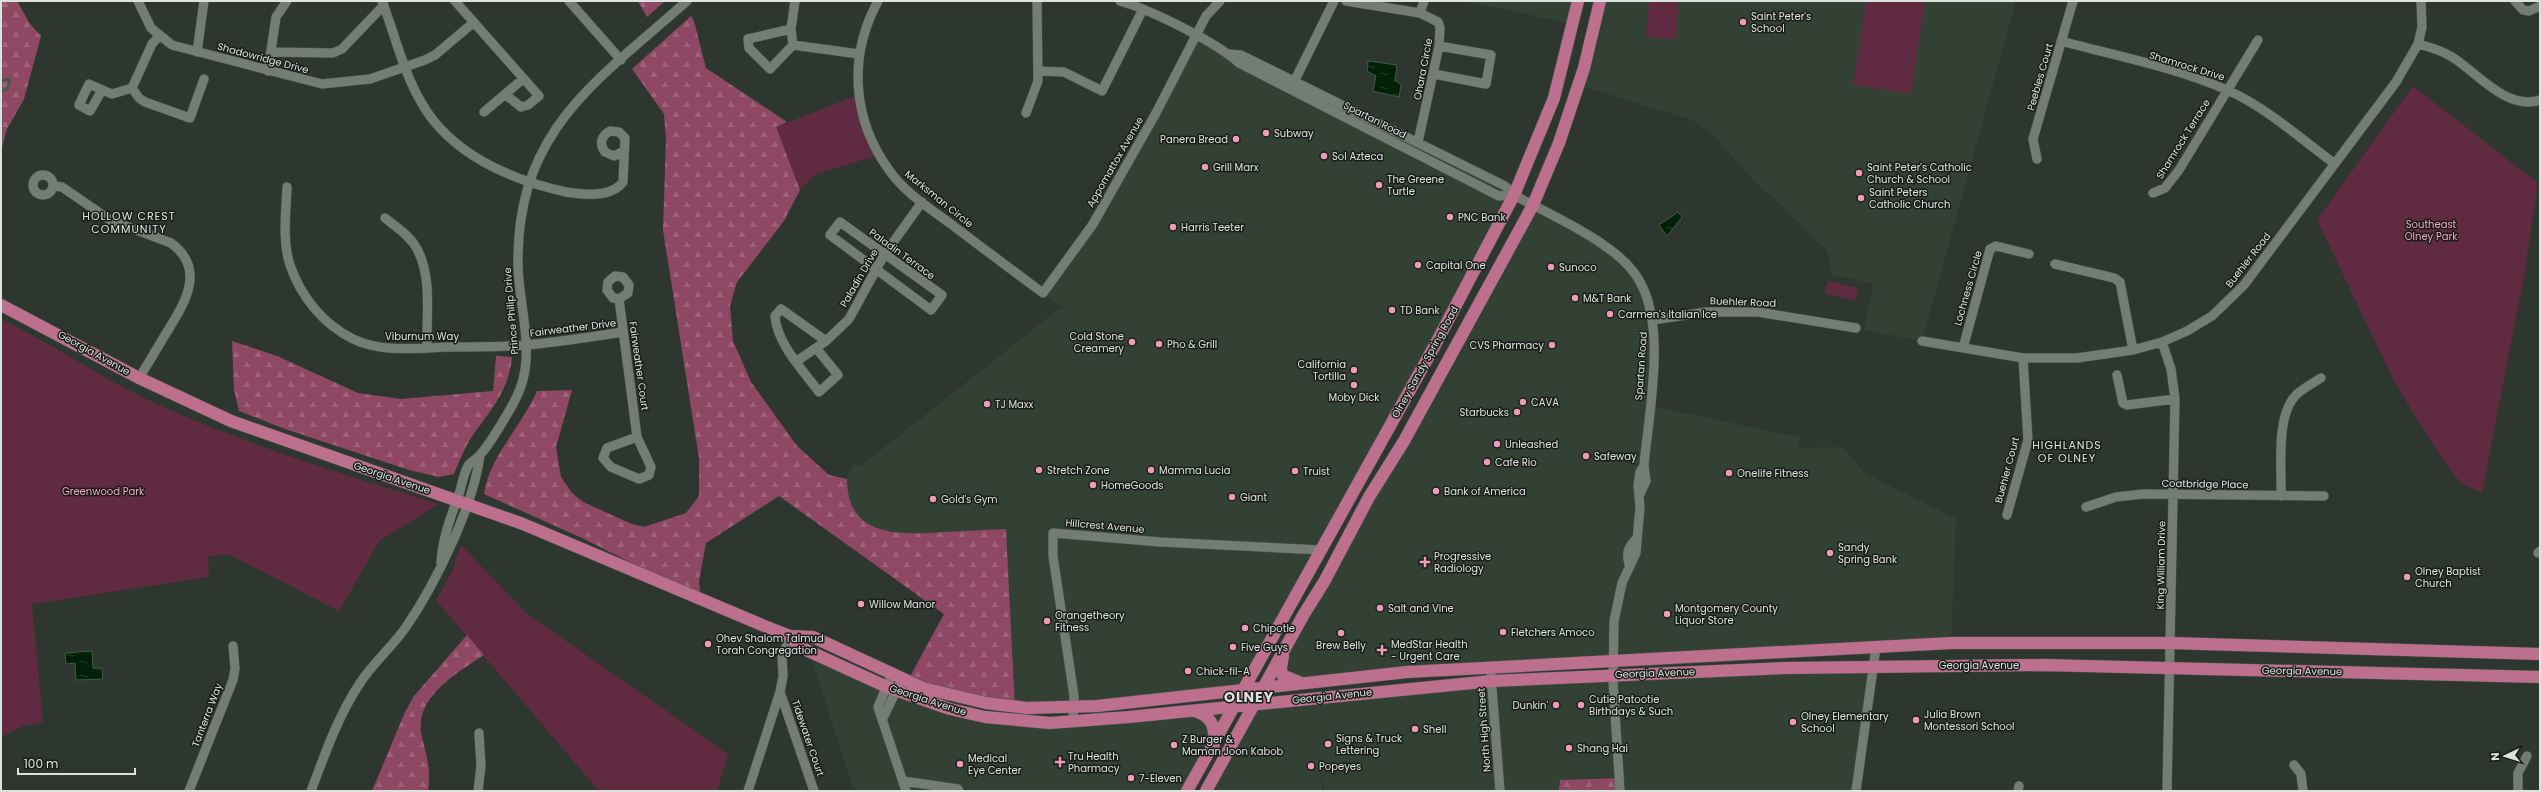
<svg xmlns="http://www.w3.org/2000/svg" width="2541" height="792" font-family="Poppins,sans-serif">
<defs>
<pattern id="forest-firs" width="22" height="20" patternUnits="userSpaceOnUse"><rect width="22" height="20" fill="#8f4864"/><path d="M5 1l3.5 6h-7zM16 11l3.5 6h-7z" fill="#9e627a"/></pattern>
<pattern id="water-ripples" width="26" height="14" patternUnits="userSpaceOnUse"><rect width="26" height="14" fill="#002007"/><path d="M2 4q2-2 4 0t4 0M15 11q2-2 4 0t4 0" fill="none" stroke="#25402b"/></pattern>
</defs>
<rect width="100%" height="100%" fill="#2e372f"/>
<path fill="#324134" d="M1464,1H1578L1573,24Z
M1600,1H2016L1922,341L1864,330L1873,284L1831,274V263L1826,250L1780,203L1764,191L1711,133L1692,120L1578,85Z
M1196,36L1514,195L1245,689L1015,707L1006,529L902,535L874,528L856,513L847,494V479L853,464L861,466L1061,307L1043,293L1093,224Z
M1533,205L1583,233L1632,269L1653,320L1649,406L1800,437L1798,448L1842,447L1865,473L1956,519L1951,643L1264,687Z
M811,657L894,695L1026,722L1235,707L1189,791H854Z
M1875,666L1858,791H1620L1619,778L1606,777L1561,780L1559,791H1324L1321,766L1322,791H1206L1254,705L1333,696Z"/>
<path fill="#602a40" d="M1649,1H1678L1676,39L1646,37Z
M1866,1H1925L1911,94L1853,85Z
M2413,86L2538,183L2524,276L2482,493L2463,484L2454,475L2435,448L2395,383L2317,220Z
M858,95L879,155L816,174L800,190L776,127Z
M1828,281L1858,288L1855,301L1825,293Z
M1,319C55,345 104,380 159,405C247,445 345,475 439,504L380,540L339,611L228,554L208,556L209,577L32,604L43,722L23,726L1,737Z
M461,545L526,613L728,754L717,791H599L436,600L452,572Z"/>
<path fill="url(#forest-firs)" d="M1,1H17L30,24L41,36L24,99L7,129L1,151Z
M638,1H665L647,17Z
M691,16L694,21L706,68L787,122L776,127L800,190L784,221L737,282L730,306L733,341L751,382L797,446L829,475L847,479C847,538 901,535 944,532C965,531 985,530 1006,529L1015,707L907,682L944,614L779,496L706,543L699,581L701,598L582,538L484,494C489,457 522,426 537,391L572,390L556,447L561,477L572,493L583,502L632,524L644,527L686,513L699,496V458L663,230L666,140L664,114L632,69Z
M232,341L277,356L358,393L401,399L493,391L496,356L512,357C509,391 490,411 471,438C464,449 459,462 454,474L439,477L409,470L285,429L239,411L234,390Z
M467,635L484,655C457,673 412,698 422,737C427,758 431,769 428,791H372L405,712L414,696Z
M1619,778L1620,791H1559L1560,780Z"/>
<path fill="url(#water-ripples)" stroke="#425a47" d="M1368,61L1397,65L1395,80L1401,85L1399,97L1373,91L1376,76L1367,71Z
M1678,212L1682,217L1667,236L1659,225Z
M92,651L93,668H102L103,679L76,680L75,663L66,664L65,653Z"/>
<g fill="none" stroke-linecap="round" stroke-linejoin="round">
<path stroke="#425a47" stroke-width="2.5" d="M1,81L8,79L10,81L7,89L1,91
M1,105V119"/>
<g stroke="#4d554e" stroke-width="10">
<path id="minor" d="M138,1L151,28L172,45L322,84L370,79L425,60L435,55L473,23
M382,1C395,35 403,71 421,102C450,154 511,180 566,192C584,195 611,198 623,182L625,138L619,132L610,131C601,136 599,144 605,152L614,156L624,151
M455,1L539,96L528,105L521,107L506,95
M569,1L621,60
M878,1C848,56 852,119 889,170C904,192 929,208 951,224C981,247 1012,270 1043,293L1093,224L1156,113L1206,16L1220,1
M1120,1C1151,10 1216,42 1239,63L1499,196L1514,195
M1346,1L1420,13L1438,22L1440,28L1439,46L1418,142
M2515,1L2523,10L2529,11L2540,6
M1420,13L1424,1
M791,29L795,1
M2061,41C2116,56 2175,67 2227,90C2266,107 2301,139 2335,164
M2418,44C2430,47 2441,50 2452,57C2477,72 2506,111 2540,100
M793,45L770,69L749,48L748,39L791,29L793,45L859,54
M197,52L204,1
M272,52L333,53L342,49L384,5
M1229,54L1241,55L1505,186L1514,195C1549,214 1608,240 1632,270C1670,315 1649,409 1644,465L1646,481L1640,494
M268,71L276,17L287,1
M1039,71L1064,72L1102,91L1143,9
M1434,74L1486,84L1491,55L1439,46
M1292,86L1334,1
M132,88L152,44L159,36
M102,90L90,111L79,105L89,84C97,88 105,91 112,94L132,88L139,98L145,102L190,118L204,79
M484,112L523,79
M1026,113L1038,81L1037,1
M2037,159L2033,139L2073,1
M33 185a10 10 0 1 1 20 0a10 10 0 1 1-20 0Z
M53,186L62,187L110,220L171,243C208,270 183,306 165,335C156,350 148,364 139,378
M287,187C286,212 282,241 290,265C301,297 323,324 353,339C382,353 417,348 449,347C475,347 501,347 527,345C559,342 591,337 623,332
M2153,193L2165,188L2179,170L2258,40
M385,218C396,227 409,235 416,247C433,277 426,316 427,348
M840,222L942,295L931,310L830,235Z
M2055,264L2114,278L2120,282L2133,350
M619,299L613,298L607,290L608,282L615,276L623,277L629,285L628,293L619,299L637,437L607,448L603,458L611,467L639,479L649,475L651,467L637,437
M1653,320L1706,312H1758L1856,328
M1922,341L2023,358H2077L2133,350L2162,342L2187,331L2212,316L2244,285L2396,82L2418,44L2422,27L2421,1
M2162,342L2171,369L2175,399L2167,791
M816,348L838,375L819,392C803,370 777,344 775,316L781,309L826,341
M1963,348L1990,249L1996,246L2029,254
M797,361L826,341L849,319L884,255L922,202
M2117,375L2123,403L2127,405L2175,399
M2281,496C2282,468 2275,415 2297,394C2304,388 2313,383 2321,378
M2086,507L2116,497L2143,494L2324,496
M2007,515L2028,440L2023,358
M2538,553L2540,551
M441,563C442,538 452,514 460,491C462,483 464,473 468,466C470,462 477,459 480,455C490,444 515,403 520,389C535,350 519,306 518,266C516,130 596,82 687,1
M1629,564C1626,552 1628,547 1637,538
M892,674L878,707L906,791
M1491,675L1500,791
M780,692L814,791
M882,720L899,685
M1073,722L1074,696L1053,556V533L1160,542L1322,550
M2294,765L2301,774L2303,791
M903,781L958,789L959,791
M189,791L233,680L235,668L233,646
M311,791C325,754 338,716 360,683C373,663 392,647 406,627C435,585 474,505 480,455
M478,791L481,766L479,733
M748,791L780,692L783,676L782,657L790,636
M1620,791L1613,681L1614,621L1622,583L1636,553L1640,507L1638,486L1640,472L1643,467
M1856,791L1876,647
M2018,791L2019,786
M2518,791V773L2527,756"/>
</g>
<g stroke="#4d554e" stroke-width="13">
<path id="major" d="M1,305L139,378L231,421L523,524L762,625L790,636L813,637L923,688L986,703L1027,708L1097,706L1407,672L1951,643H2170L2540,654
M790,636L796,644L804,649L887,687L950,709L985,717L1050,723L1129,717L1492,681L1786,668L2043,665L2540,677
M1283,656L1281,668L1282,675L1299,682
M1195,711C1213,717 1215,727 1214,744
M1187,791L1435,345L1514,195L1554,98L1578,1
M1206,791L1304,614L1324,582L1369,497L1404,441L1533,205L1559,143L1584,68L1600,1"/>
</g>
<use href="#minor" stroke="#737d74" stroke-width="9"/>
<use href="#major" stroke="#bc708d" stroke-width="12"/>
</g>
<g fill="#ef9ab8" stroke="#191d19" stroke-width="1.5">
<circle cx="1743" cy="22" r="4"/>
<circle cx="1266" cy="133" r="4"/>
<circle cx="1236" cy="139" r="4"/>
<circle cx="1324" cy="156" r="4"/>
<circle cx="1205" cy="167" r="4"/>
<circle cx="1859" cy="173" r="4"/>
<circle cx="1379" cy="185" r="4"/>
<circle cx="1861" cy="198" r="4"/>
<circle cx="1450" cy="217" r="4"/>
<circle cx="1173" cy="227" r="4"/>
<circle cx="1418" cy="265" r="4"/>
<circle cx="1551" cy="267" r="4"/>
<circle cx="1575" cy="298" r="4"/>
<circle cx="1392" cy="310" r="4"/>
<circle cx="1610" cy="314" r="4"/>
<circle cx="1132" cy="342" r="4"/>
<circle cx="1159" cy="344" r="4"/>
<circle cx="1552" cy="345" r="4"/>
<circle cx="1354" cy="370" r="4"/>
<circle cx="1354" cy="385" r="4"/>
<circle cx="1523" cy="402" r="4"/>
<circle cx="987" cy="404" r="4"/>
<circle cx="1517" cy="412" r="4"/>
<circle cx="1497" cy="444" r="4"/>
<circle cx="1586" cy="456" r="4"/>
<circle cx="1487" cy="462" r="4"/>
<circle cx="1039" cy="470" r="4"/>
<circle cx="1151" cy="470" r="4"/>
<circle cx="1295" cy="471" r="4"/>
<circle cx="1729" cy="473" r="4"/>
<circle cx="1093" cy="485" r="4"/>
<circle cx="1436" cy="491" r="4"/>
<circle cx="1232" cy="497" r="4"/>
<circle cx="933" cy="499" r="4"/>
<circle cx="1830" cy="553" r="4"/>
<path d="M1423 556h4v4h4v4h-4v4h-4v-4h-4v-4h4z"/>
<circle cx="2407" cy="577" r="4"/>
<circle cx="861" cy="604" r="4"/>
<circle cx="1380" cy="608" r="4"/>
<circle cx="1667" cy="614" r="4"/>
<circle cx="1047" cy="621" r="4"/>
<circle cx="1245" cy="628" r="4"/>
<circle cx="1503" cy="632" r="4"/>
<circle cx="1341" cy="633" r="4"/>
<circle cx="708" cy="644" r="4"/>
<circle cx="1233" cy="647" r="4"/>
<path d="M1380 644h4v4h4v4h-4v4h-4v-4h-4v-4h4z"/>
<circle cx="1188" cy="671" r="4"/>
<circle cx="1556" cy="705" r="4"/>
<circle cx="1581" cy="705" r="4"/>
<circle cx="1916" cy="720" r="4"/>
<circle cx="1793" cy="722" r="4"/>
<circle cx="1415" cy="729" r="4"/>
<circle cx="1328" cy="744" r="4"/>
<circle cx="1174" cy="745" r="4"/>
<circle cx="1569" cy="748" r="4"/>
<path d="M1058 756h4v4h4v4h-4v4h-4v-4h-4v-4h4z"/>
<circle cx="960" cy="764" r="4"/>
<circle cx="1311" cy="766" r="4"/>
<circle cx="1131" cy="778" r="4"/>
</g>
<g text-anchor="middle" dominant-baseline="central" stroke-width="3" stroke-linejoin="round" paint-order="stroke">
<g font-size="10" fill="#dce2dd" stroke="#191d19" text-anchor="start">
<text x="1751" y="16">Saint Peter's<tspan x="1751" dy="12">School</tspan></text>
<text x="1274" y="133">Subway</text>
<text x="1228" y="139" text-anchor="end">Panera Bread</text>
<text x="1332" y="156">Sol Azteca</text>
<text x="1213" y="167">Grill Marx</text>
<text x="1867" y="167">Saint Peter's Catholic<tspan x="1867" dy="12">Church &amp; School</tspan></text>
<text x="1387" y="179">The Greene<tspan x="1387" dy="12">Turtle</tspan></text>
<text x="1869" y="192">Saint Peters<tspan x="1869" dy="12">Catholic Church</tspan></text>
<text x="1458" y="217">PNC Bank</text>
<text x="1181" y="227">Harris Teeter</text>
<text x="1426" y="265">Capital One</text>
<text x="1559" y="267">Sunoco</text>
<text x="1583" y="298">M&amp;T Bank</text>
<text x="1400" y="310">TD Bank</text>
<text x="1618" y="314">Carmen's Italian Ice</text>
<text x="1124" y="336" text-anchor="end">Cold Stone<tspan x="1124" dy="12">Creamery</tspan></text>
<text x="1167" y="344">Pho &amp; Grill</text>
<text x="1544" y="345" text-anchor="end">CVS Pharmacy</text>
<text x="1346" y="364" text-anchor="end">California<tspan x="1346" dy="12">Tortilla</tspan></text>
<text x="1354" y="397" text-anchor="middle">Moby Dick</text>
<text x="1531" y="402">CAVA</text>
<text x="995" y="404">TJ Maxx</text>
<text x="1509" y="412" text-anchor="end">Starbucks</text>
<text x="1505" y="444">Unleashed</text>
<text x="1594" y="456">Safeway</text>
<text x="1495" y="462">Cafe Rio</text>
<text x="1047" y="470">Stretch Zone</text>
<text x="1159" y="470">Mamma Lucia</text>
<text x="1303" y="471">Truist</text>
<text x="1737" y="473">Onelife Fitness</text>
<text x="1101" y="485">HomeGoods</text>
<text x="1444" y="491">Bank of America</text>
<text x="1240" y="497">Giant</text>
<text x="941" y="499">Gold's Gym</text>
<text x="1838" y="547">Sandy<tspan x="1838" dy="12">Spring Bank</tspan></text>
<text x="1434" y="556">Progressive<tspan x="1434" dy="12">Radiology</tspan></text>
<text x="2415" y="571">Olney Baptist<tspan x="2415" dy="12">Church</tspan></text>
<text x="869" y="604">Willow Manor</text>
<text x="1388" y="608">Salt and Vine</text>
<text x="1675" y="608">Montgomery County<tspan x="1675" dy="12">Liquor Store</tspan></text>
<text x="1055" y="615">Orangetheory<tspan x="1055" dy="12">Fitness</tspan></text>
<text x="1253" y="628">Chipotle</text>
<text x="1511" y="632">Fletchers Amoco</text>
<text x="716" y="638">Ohev Shalom Talmud<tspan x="716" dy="12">Torah Congregation</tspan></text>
<text x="1391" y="644">MedStar Health<tspan x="1391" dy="12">- Urgent Care</tspan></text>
<text x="1341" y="645" text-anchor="middle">Brew Belly</text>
<text x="1241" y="647">Five Guys</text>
<text x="1196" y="671">Chick-fil-A</text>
<text x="1589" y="699">Cutie Patootie<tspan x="1589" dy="12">Birthdays &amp; Such</tspan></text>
<text x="1548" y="705" text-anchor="end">Dunkin'</text>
<text x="1924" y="714">Julia Brown<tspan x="1924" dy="12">Montessori School</tspan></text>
<text x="1801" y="716">Olney Elementary<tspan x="1801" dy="12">School</tspan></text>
<text x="1423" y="729">Shell</text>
<text x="1336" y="738">Signs &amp; Truck<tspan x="1336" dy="12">Lettering</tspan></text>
<text x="1182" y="739">Z Burger &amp;<tspan x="1182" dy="12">Maman Joon Kabob</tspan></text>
<text x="1577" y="748">Shang Hai</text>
<text x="1068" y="756">Tru Health<tspan x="1068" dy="12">Pharmacy</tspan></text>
<text x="968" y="758">Medical<tspan x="968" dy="12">Eye Center</tspan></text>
<text x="1319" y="766">Popeyes</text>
<text x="1139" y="778">7-Eleven</text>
</g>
<g font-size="10" fill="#dce2dd" stroke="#191d19">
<text transform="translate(263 58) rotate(15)">Shadowridge Drive</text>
<text transform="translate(2187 66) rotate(17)">Shamrock Drive</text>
<text transform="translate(1423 69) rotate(-79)">Ohara Circle</text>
<text transform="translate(2040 77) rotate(-74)">Peebles Court</text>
<text transform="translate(1375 120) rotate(27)">Spartan Road</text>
<text transform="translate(2183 139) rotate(-58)">Shamrock Terrace</text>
<text transform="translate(1115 162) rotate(-60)">Appomattox Avenue</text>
<text transform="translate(939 199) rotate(39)">Marksman Circle</text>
<text transform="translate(902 254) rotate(36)">Paladin Terrace</text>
<text transform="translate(2248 260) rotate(-52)">Buehler Road</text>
<text transform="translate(859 278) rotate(-60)">Paladin Drive</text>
<text transform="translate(1968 288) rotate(-74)">Lochness Circle</text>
<text transform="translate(1743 302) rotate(2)">Buehler Road</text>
<text transform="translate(511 311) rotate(-95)">Prince Philip Drive</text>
<text transform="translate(573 328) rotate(-7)">Fairweather Drive</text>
<text x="422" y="336">Viburnum Way</text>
<text transform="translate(94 353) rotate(29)">Georgia Avenue</text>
<text transform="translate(1425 362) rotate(-61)">Olney Sandy Spring Road</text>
<text transform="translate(639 366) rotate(82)">Fairweather Court</text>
<text transform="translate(1641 366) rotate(-86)">Spartan Road</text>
<text transform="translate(2007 470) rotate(-75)">Buehler Court</text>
<text transform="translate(392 478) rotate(19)">Georgia Avenue</text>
<text transform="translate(2205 484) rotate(1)">Coatbridge Place</text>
<text transform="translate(1105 526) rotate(5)">Hillcrest Avenue</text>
<text transform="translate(2161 565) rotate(-89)">King William Drive</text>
<text x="1979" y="665">Georgia Avenue</text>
<text transform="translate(2302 671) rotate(1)">Georgia Avenue</text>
<text transform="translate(1655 673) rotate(-2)">Georgia Avenue</text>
<text transform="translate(1332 696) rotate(-6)">Georgia Avenue</text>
<text transform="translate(928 700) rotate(18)">Georgia Avenue</text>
<text transform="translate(207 715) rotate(-69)">Tanterra Way</text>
<text transform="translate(1484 730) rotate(-94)">North High Street</text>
<text transform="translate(808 738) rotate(71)">Tidewater Court</text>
</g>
<g font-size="10" fill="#f8a5c2" stroke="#191d19">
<text x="2431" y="224">Southeast<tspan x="2431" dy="12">Olney Park</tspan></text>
<text x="103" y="491">Greenwood Park</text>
</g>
<g font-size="11" letter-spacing="1" fill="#dce2dd" stroke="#191d19">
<text x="129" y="216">HOLLOW CREST<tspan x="129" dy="13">COMMUNITY</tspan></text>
<text x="2067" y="445">HIGHLANDS<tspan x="2067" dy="13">OF OLNEY</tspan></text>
</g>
<g font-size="14" font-weight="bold" letter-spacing="1" fill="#dce2dd" stroke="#191d19">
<text x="1249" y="697">OLNEY</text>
</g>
</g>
<rect width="2541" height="792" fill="none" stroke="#dce2dd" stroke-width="4"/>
<g transform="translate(2505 756) rotate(266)" stroke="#191d19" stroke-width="3" paint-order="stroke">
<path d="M0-3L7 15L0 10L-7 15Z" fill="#dce2dd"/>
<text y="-6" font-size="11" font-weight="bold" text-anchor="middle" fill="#dce2dd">N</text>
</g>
<path d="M18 768v6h117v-6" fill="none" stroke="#dce2dd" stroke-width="2"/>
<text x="24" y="768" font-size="12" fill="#dce2dd" stroke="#191d19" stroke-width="3" paint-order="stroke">100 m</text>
</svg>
